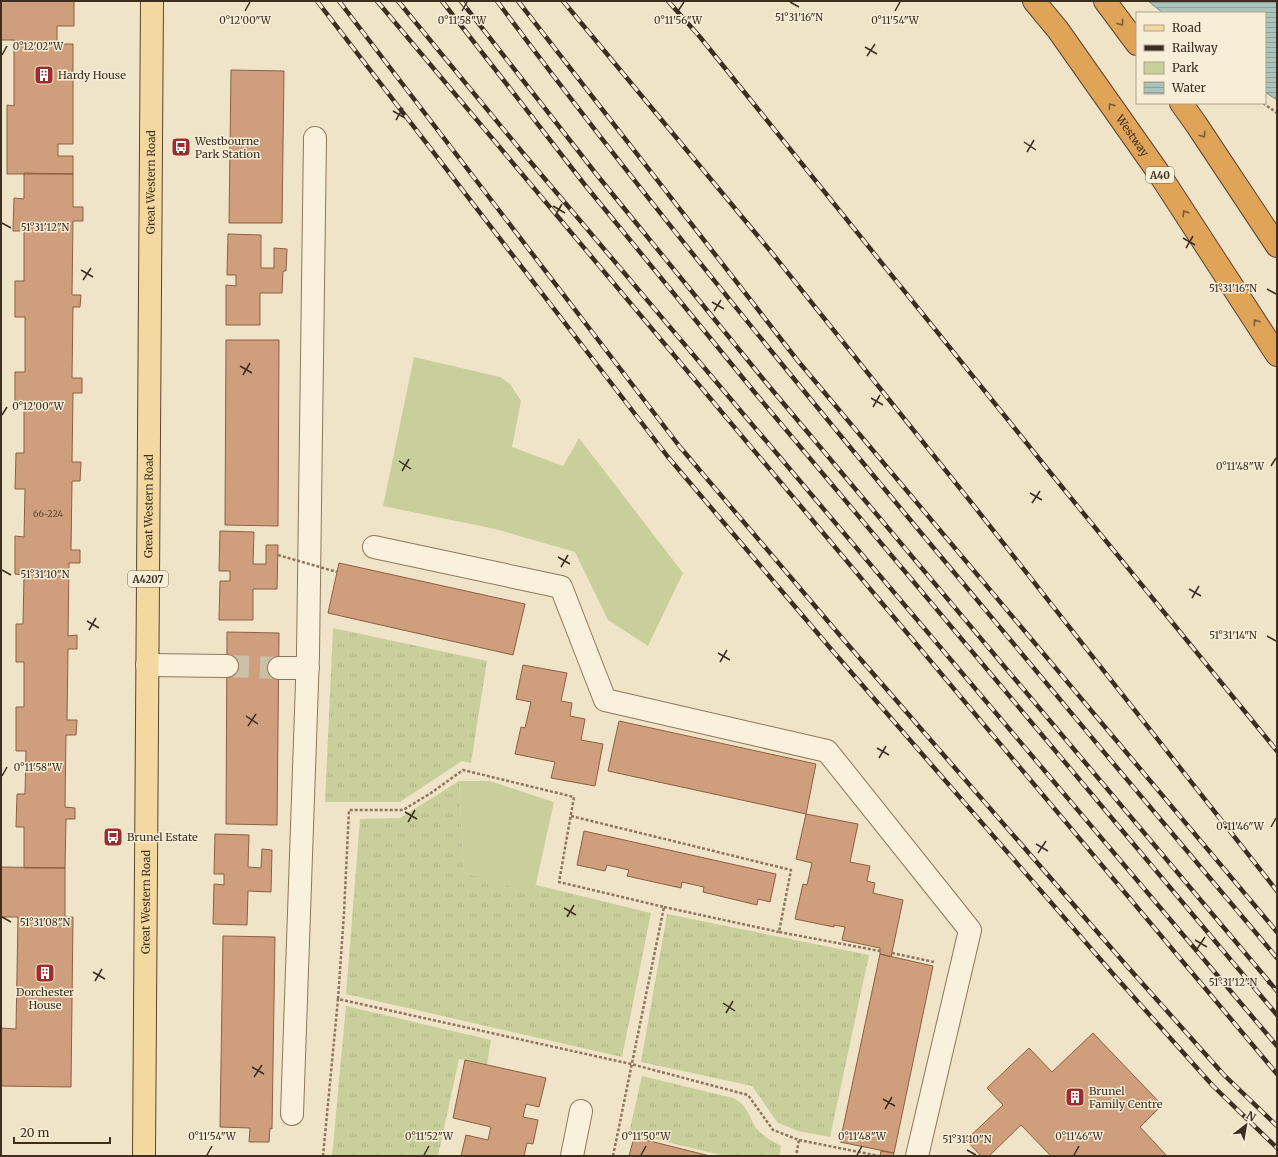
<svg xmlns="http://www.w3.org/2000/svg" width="1278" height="1157" font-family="Merriweather,serif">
<defs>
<pattern id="grass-tufts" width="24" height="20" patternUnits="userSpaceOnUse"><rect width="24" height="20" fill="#c9cf9b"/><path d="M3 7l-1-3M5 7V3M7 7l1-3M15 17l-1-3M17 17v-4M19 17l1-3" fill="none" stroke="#aeb285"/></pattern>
<pattern id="water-rules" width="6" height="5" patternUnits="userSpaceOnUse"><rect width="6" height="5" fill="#a9c4bc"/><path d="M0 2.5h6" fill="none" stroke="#8ba098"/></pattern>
</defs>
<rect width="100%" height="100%" fill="#f0e4c8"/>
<path fill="url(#grass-tufts)" d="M333,628L487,661L471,763L462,761L400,802H325Z
M459,781L464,873L534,892L536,885L651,913L622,1057L346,994L360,819L400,818Z
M667,914L869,955L830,1137L798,1131L778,1123L752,1086L641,1062Z
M346,1006L491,1040L487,1065L459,1059L438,1156H332Z
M642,1076L733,1098C752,1107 747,1121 762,1134C767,1139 775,1142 781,1146L779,1156H725L629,1133Z"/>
<path fill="#c9cf9b" d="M414,357L500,377L510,384L521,401L512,447L563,466L579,438L683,573L648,646L608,620L575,552L495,529L383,506Z
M459,781H490L554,802L534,893L464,873Z"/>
<path fill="url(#water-rules)" stroke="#6f938a" d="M1148,1H1277V100L1265,92V13H1163Z"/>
<path fill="#cf9f7d" stroke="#8d5f41" d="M1,1H74V26H57V44H73V144H58V156H73V174H7V105L14,106V40H1Z
M231,70L284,71L282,223H229Z
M24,173L73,174V207H83V221H73L72,295H81L80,307H73L72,378H82V393H73L72,462H81L80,481H72L71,550H80V563H69L68,636L77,635V649H68L67,720H77L76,735H66L65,807L75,808V819H66L65,868H24V827H16L17,794H25L26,751H16V707H24V662H16V624H23L24,575L15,574V536L24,537L25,489H15L16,453H24V404H15V372H25V317H15V281H24V231H13L14,198L24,199Z
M228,234L261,235V268H274V248L287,249L286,271H283L282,293H260V325H226V285L236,286V275H227Z
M226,340H279L278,526L225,525Z
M220,531L254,532L253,564H266V545H278L277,589H253V620H219L220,581H230V571H219Z
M339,563L525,604L513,655L328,613Z
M227,632L279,633L277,825L226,824Z
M523,665L567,673L561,701L572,703L570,716L585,719L581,740L603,744L595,786L551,778L555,762L515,754L521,727L525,728L531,702L516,699Z
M619,721L816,764L806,814L608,771Z
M806,814L858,824L850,862L870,866L867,881L875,883L873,893L903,900L891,957L880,954V948L842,940L845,927L834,925V927L795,919L803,884L807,885L812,863L796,859Z
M584,831L776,874L770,902L758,899L757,905L703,892L704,887L682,882L681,888L627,876L629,870L607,865L605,871L577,865Z
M215,834L249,835L248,867L261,868L262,849L272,850L271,892L248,891L247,925L213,924L214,884L224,885V874H214Z
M1,867L65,868V917H73L71,1087L1,1086V1028L16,1029L18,917H1Z
M223,936L275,937L272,1129L270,1128L269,1142H249L250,1128L220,1127Z
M880,954L933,966L894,1153L840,1142Z
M1093,1033L1162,1105L1140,1127L1167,1156H1051L1021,1125L989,1156H981L966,1140L1003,1105L987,1088L1029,1048L1052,1072Z
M465,1060L546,1078L539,1107L526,1104L523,1117L538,1120L533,1144L527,1143L524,1156H461L466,1135L488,1140L491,1127L453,1118Z
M634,1137L710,1156H629Z
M881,1151L894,1153L893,1156H880Z"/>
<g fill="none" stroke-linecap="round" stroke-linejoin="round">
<path stroke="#ccc0a6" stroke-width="22" stroke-dasharray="22 11" stroke-linecap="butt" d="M227,666L279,668"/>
<g stroke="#8d765c" stroke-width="24">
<path id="minor" d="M374,547L561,587L605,700L827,751L970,930L917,1156
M147,665L227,666
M279,668H308
M292,1114L308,654L315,138
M572,1156L581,1111"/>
</g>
<g stroke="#5b4430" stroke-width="24">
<g id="major">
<path id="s1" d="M144,1156L152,1"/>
</g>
</g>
<g stroke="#5b4430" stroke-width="24">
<g id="highway">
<path id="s2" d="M1034,1L1058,30L1158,172L1277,355"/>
<path d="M1105,1L1137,44"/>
<path d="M1181,103L1196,124L1277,246"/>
</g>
</g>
<path stroke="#8d765c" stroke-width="2.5" stroke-dasharray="3 2" stroke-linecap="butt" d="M1263,103L1277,113
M571,816L791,870L779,932L880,951
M664,907L779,932
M892,953L934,962
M338,999L344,913L349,810H403L431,793L463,770L574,797L559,882L664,907L613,1156
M799,1140L879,1156
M323,1156L338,999L631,1064L748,1095L773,1130L799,1140L796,1156"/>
<use href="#minor" stroke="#faf1dc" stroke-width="22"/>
<use href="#major" stroke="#f3d9a0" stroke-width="22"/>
<use href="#highway" stroke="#e0a458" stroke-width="22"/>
<g stroke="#3d2e20" stroke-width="4.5">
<path id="rail" d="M317,1L668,457L831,649L1114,975L1213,1086L1277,1148
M339,1L680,447L843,639L1126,965L1224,1075L1277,1126
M377,1L1277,1074
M398,1L523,153L1277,1046
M442,1L585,185L756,394L1277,1015
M461,1L597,175L768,385L1277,991
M497,1C628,177 767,347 907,516C1030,664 1153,811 1277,958
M518,1L798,361L1277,932
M563,1L772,253L978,511L1277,891
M668,1L700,37L1049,471L1277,751"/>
</g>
<use href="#rail" stroke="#f7eed8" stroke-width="3" stroke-dasharray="9" stroke-linecap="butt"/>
<path stroke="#8d765c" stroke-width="2.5" stroke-dasharray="3 2" stroke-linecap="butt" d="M278,555L337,572"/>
</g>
<defs><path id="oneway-chevron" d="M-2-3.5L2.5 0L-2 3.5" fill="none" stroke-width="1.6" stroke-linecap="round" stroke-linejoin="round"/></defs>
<g stroke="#7e5d36">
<use href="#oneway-chevron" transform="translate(1121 23) rotate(54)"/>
<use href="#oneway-chevron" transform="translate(1111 106) rotate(-125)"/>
<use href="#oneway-chevron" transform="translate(1203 135) rotate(56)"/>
<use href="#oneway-chevron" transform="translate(1185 213) rotate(-123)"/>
<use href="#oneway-chevron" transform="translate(1256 322) rotate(-123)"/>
</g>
<path fill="none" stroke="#3d2e20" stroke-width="1.5" d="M790,2L799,7M245,11L250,2M462,11L467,2M678,11L684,2M895,11L900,2M865,47L877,54M2,55L7,46M867,56L875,44M393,111L405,118M396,120L403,108M1024,142L1036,150M1027,152L1034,140M553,206L565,213M555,216L562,204M2,223L11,228M1183,238L1195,245M1186,248L1193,236M81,270L93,277M83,280L91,268M1267,289L1276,294M712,302L724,309M714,311L721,300M240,366L252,373M243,375L250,363M871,398L883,405M873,407L880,395M2,415L7,407M399,461L411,469M1271,466L1276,458M402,471L409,459M1030,493L1042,500M1032,503L1040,491M558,557L570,564M561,567L568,555M2,570L11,575M1189,589L1201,596M1192,598L1199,586M87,621L99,628M89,630L96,618M1267,636L1276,641M718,653L730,660M720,662L727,650M246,716L258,724M248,726L256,714M877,748L889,755M879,758L886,746M2,776L7,767M405,812L417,819M408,822L415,810M1271,827L1276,818M1036,844L1048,851M1038,853L1046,841M564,908L576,915M2,917L11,922M567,917L574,905M1195,940L1207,947M1197,949L1205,937M93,972L105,979M95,981L102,969M1267,983L1276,988M723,1003L735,1011M726,1013L733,1001M252,1067L264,1074M254,1077L262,1065M883,1099L895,1106M885,1109L892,1097M967,1150L976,1155M207,1155L212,1146M424,1155L429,1146M641,1155L646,1146M857,1155L862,1146M1074,1155L1079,1146"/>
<defs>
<g id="building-square" transform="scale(1)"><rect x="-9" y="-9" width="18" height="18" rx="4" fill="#9e2a2b" stroke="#f7eed8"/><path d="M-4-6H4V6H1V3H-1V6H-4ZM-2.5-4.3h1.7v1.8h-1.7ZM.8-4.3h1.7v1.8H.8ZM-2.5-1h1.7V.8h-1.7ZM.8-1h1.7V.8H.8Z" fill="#fff"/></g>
<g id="bus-square" transform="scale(1)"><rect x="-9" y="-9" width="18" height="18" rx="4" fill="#9e2a2b" stroke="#f7eed8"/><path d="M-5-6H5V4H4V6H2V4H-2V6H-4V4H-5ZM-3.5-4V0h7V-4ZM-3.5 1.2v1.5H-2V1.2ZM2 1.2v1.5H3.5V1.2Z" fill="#fff"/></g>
</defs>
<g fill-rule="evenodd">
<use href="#building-square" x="44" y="75"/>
<use href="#bus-square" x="181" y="147"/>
<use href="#bus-square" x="113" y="837"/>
<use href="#building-square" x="45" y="973"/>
<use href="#building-square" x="1075" y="1097"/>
</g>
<g text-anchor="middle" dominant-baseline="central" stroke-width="3" stroke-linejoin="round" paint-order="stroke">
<g font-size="9" fill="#624a37">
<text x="48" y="513">66-224</text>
</g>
<g fill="#f7eed8" stroke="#756857" stroke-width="1">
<rect x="1146" y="167" width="28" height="16" rx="3"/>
<rect x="128" y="571" width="40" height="16" rx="3"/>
</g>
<g font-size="10" font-weight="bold" fill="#3d2e20">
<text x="1160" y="175">A40</text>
<text x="148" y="579">A4207</text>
</g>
<g font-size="11" fill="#3d2e20" stroke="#f7eed8" text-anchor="start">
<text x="58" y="75">Hardy House</text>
<text x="195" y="141">Westbourne<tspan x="195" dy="13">Park Station</tspan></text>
<text x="127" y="837">Brunel Estate</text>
<text x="45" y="992" text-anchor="middle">Dorchester<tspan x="45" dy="13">House</tspan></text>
<text x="1089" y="1091">Brunel<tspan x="1089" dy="13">Family Centre</tspan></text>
</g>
<g font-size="11" fill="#3d2e20" stroke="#f7eed8">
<text stroke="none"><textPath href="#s2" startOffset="167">Westway</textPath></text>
<text stroke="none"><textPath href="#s1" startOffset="974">Great Western Road</textPath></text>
<text stroke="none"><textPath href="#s1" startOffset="650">Great Western Road</textPath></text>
<text stroke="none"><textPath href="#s1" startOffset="254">Great Western Road</textPath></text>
</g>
</g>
<g font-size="10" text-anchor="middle" fill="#3d2e20" stroke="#f7eed8" stroke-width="3" stroke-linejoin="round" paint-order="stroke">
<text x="799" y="21">51°31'16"N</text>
<text x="462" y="24">0°11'58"W</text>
<text x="895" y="24">0°11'54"W</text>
<text x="245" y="24">0°12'00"W</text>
<text x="678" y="24">0°11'56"W</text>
<text x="38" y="50">0°12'02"W</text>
<text x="45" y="231">51°31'12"N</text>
<text x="1233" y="292">51°31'16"N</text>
<text x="38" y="410">0°12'00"W</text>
<text x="1240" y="470">0°11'48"W</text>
<text x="45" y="578">51°31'10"N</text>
<text x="1233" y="639">51°31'14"N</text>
<text x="38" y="771">0°11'58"W</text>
<text x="1240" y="830">0°11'46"W</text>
<text x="45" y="926">51°31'08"N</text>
<text x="1233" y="986">51°31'12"N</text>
<text x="212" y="1140">0°11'54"W</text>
<text x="429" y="1140">0°11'52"W</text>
<text x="646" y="1140">0°11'50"W</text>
<text x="862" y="1140">0°11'48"W</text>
<text x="1079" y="1140">0°11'46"W</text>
<text x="967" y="1143">51°31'10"N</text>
</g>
<rect width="1278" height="1157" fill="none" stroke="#3d2e20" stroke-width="4"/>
<rect x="1136" y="12" width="130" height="92" fill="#f7eed8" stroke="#ada18e"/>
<rect x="1144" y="25" width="20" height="6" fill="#f3d9a0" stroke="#ada18e"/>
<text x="1172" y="32" font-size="12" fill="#3d2e20">Road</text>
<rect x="1144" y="45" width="20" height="6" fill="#3d2e20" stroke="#ada18e"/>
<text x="1172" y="52" font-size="12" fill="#3d2e20">Railway</text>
<rect x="1144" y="62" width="20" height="12" fill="#c9cf9b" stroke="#ada18e"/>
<text x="1172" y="72" font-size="12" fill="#3d2e20">Park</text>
<rect x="1144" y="82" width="20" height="12" fill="url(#water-rules)" stroke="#ada18e"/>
<text x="1172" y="92" font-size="12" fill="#3d2e20">Water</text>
<g transform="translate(1246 1125) rotate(31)" stroke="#f7eed8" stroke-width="3" paint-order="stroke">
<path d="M0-3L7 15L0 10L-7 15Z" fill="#3d2e20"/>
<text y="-6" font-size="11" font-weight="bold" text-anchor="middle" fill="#3d2e20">N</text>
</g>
<path d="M14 1137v6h96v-6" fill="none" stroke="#3d2e20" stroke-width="2"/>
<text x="20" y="1137" font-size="12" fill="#3d2e20" stroke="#f7eed8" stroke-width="3" paint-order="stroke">20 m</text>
</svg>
